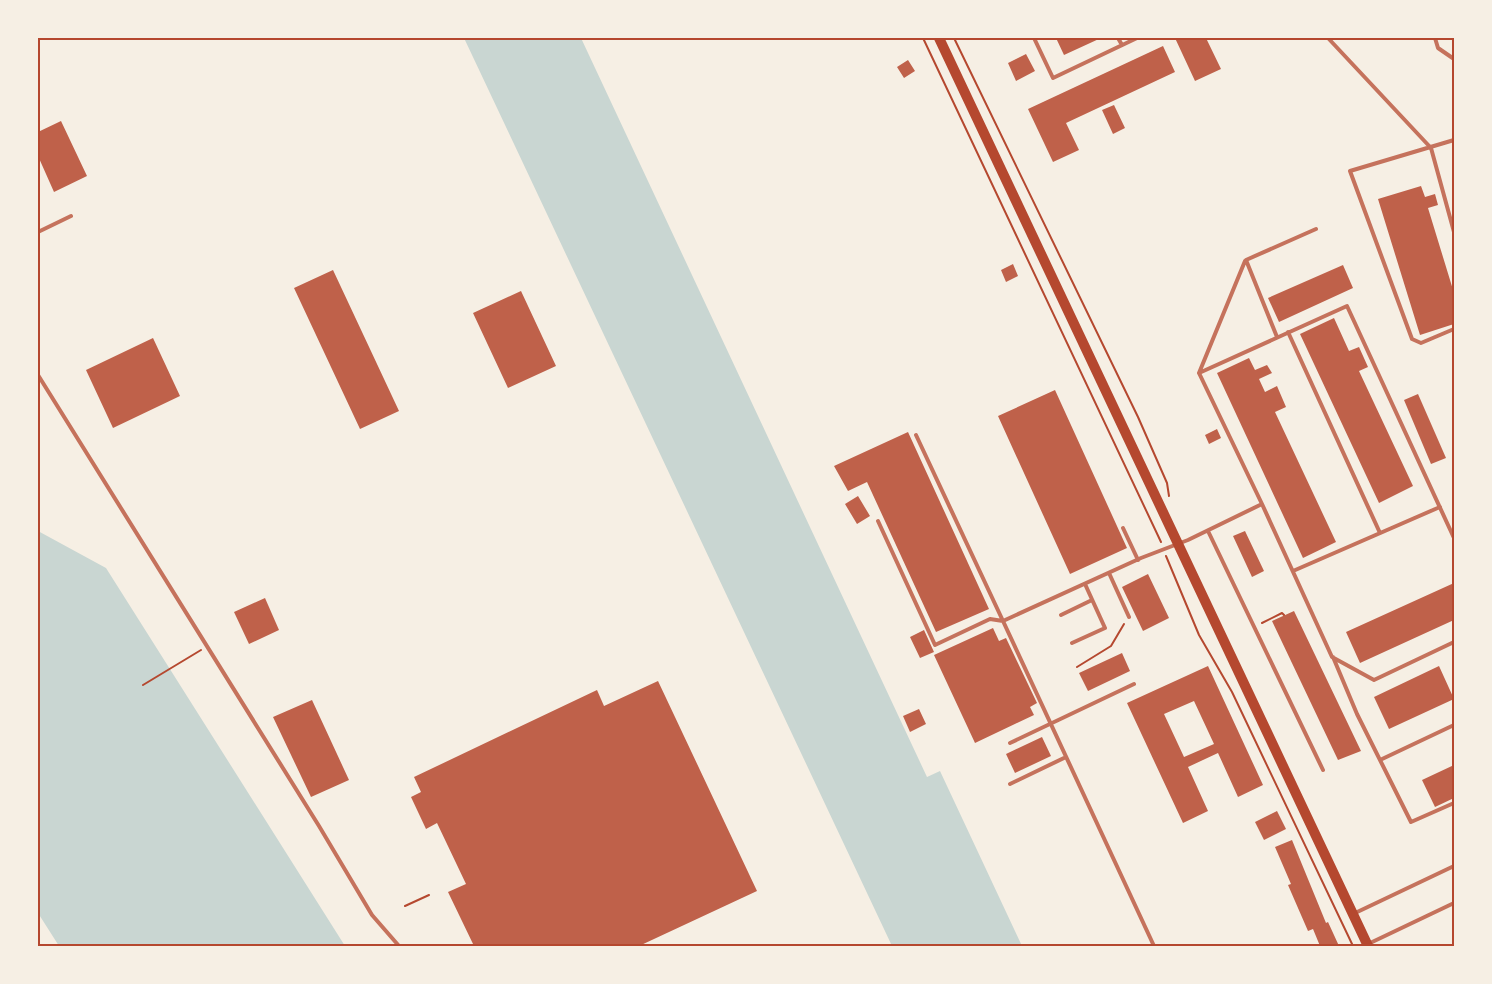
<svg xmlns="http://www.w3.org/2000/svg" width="1492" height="984" font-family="Inter,sans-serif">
<rect width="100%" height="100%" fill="#f6efe4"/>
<path fill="#c9d6d2" d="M464,38H581L927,777L940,771L1022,946H892Z
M38,531L106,568L345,946H59L38,913Z"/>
<path fill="#bf614a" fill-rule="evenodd" d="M1056,38H1101L1064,55Z
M1175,38H1206L1221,69L1195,81Z
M1163,46L1175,72L1066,123L1079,150L1053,162L1028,109Z
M1026,54L1035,71L1016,81L1008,63Z
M908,60L915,71L904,78L897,67Z
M1114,105L1125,128L1113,134L1102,110Z
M61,121L87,176L54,192L38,156V132Z
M1421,186L1425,197L1435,194L1438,205L1428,208L1454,293V324L1420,335L1378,199Z
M1013,264L1018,276L1006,282L1001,270Z
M1343,265L1353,288L1279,322L1268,298Z
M333,270L399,411L360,429L294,288Z
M521,291L556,366L508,388L473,313Z
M1334,318L1349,351L1359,347L1368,367L1359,371L1413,486L1379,503L1300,334Z
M153,338L180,396L113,428L86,370Z
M1249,358L1255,370L1267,365L1272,373L1259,379L1265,392L1277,386L1286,407L1275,412L1336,542L1303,558L1217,373Z
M1055,390L1127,548L1070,574L998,416Z
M1418,394L1446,458L1431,464L1404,400Z
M1217,429L1221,438L1209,444L1205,435Z
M908,432L989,609L936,632L867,482L848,491L834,466Z
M858,496L870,516L857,524L845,504Z
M1245,531L1264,571L1252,577L1233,536Z
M1148,574L1169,618L1143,631L1122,587Z
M1454,583V620L1360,663L1346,632Z
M265,598L279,630L249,644L234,612Z
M1294,611L1361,751L1338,760L1272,621Z
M993,628L999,641L1006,638L1037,703L1030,707L1034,715L975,743L934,655Z
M924,630L934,652L920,658L910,637Z
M1122,653L1130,671L1088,691L1079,673Z
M1208,666L1263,785L1238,797L1218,753L1188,767L1208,811L1183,823L1127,703ZM1194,701L1214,744L1184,757L1164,714Z
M1439,666L1454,699L1389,729L1374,697Z
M658,681L757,891L639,946H474L448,892L466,884L437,823L426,829L411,797L421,792L414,777L597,690L604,706Z
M312,700L349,780L311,797L273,717Z
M919,709L926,724L910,732L903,716Z
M1042,737L1051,756L1015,773L1006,754Z
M1454,765V798L1435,807L1422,780Z
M1277,811L1286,829L1264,840L1255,822Z
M1292,840L1326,923L1328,922L1339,946H1320L1313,929L1308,931L1288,885L1291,884L1275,847Z"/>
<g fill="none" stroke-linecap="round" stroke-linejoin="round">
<path stroke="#b5482f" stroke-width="2" d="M923,38L1161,542
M954,38L1138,417L1167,483L1169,496
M1166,556L1199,635L1232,692L1353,946
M1262,623L1282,613L1284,615
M1077,667L1111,646L1124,624
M143,685L201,650
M405,906L429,895"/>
<path stroke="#c5725c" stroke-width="4" d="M1034,38L1053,78L1137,38
M1118,38L1122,45
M1328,38L1431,148L1454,232
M1435,38L1438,48L1454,59
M1454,140L1350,171L1412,339L1421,343L1454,329
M38,232L71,216
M1288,332L1380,533
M1277,337L1246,260L1316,229
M1199,373L1245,261
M38,375L319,826L372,915L399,946
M916,435L1003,621
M1262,504L1199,373L1347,306L1454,538
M878,521L935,645L990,619L1003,621
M1123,528L1138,560
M1208,531L1323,770
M1293,571L1440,507
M1109,573L1129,617
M1061,615L1092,600
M1072,643L1105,628L1085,584
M1333,657L1357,714L1411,822L1454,803
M1010,743L1134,684
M1380,760L1454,725
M1010,784L1066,757
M1353,914L1454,866
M1368,944L1454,903
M1154,946L1003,621L1141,558L1188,540L1262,504L1332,657L1374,680L1454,642"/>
<path stroke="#b5482f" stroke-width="10" d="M939,38L1368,946"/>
</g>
<rect width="1492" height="984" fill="none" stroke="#f6efe4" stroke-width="78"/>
<rect x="39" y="39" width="1414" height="906" fill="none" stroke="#b5482f" stroke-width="2"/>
</svg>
